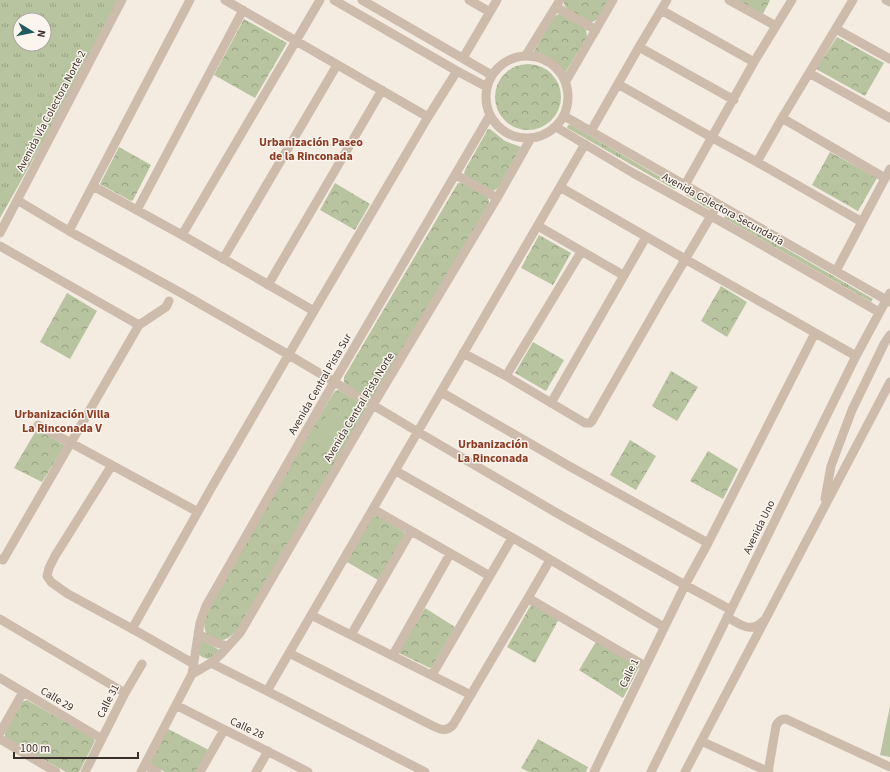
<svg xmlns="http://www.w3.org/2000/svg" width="890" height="772" font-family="'Source Sans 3',sans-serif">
<defs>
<pattern id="grass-tufts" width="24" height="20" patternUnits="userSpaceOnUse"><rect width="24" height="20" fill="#b8c4a0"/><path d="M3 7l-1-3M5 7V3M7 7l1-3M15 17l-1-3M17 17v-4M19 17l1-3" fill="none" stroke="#97a083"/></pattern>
<pattern id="forest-crowns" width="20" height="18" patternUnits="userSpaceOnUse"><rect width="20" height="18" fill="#b8c4a0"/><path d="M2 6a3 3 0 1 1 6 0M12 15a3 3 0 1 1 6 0" fill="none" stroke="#97a083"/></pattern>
</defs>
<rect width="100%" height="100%" fill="#f4ebe1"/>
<path fill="url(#grass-tufts)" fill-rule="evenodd" d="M0,0H123L0,218ZM20,20H44V44H20Z
M568,125H571L676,186V189H674L569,129L567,128Z
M687,193H690L711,205V208L709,209L686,195Z
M726,214L873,299L871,302L724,218Z
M201,640C206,643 215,647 219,650L217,654L208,659L202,657L197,653Z"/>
<path fill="url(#forest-crowns)" d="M564,0H610C607,5 599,21 592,22C588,23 567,10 565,6C564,4 564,3 564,0Z
M737,0H770L763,14Z
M559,14L586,28L587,37L565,73C555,60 548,56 533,53L553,17Z
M244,19L287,43L255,98L214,75Z
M837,37L884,63L865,96L816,69Z
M495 97a33 33 0 1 1 66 0a33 33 0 1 1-66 0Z
M488,129H490L505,141L521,147L498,188L493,191L466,176L464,174L465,170Z
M119,147L151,165L133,200L131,201L100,184Z
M830,152L877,178L858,211L812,185Z
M335,183L370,204L355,230L320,210Z
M458,183H463L487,197L489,200V203L376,397L371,400L345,384L344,381V377Z
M539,235L571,253L553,285L521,268Z
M721,286L747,302L727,337L701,321Z
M67,293L97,311L70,359L40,342Z
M533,342L564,360L546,391L515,373Z
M671,371L698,387L677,421L652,406Z
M339,390L363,404L366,408V411L238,630L228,638L221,641L208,637C202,626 204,619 207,607L332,395L335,391Z
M37,429L65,445L42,482L14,468Z
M630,440L656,456L636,490L610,475Z
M708,451L738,469L723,499L690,481Z
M377,516L404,532L405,535L378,580L347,562L372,517Z
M532,603L559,619L535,663L507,647Z
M425,608L455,627L432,667L430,668L399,653V651Z
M597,640L640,665L623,698L579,670Z
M27,700L92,737L95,741L79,772H66L5,738V733L21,702Z
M168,729L209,750L196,772H165L151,764V759Z
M538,739L588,767L586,772H529L521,768Z"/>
<path fill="#b8c4a0" d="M331,409L351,421L331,454L311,441Z
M890,706V757L880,755Z"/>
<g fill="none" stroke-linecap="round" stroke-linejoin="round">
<path stroke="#cdbbac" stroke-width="9" d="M225,0L428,117
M334,0L457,71L487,87
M362,0L488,73L493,74
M469,0L490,12
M729,0L776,26
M886,0L890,2
M556,7L596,30
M661,10L754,62
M836,29L890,59
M639,47L734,100
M526,55L560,0
M486 97a41 41 0 1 1 82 0a41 41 0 1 1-82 0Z
M463,58L497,0
M809,73L890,118
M566,81L613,0
M618,84L711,137L757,162
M564,116L890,302
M782,118L853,0
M556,127L633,173L720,221L879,312
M591,131L639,47L667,0
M456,175L497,198
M685,185L754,62L792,0
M93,186L182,235L314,311
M560,187L685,259L856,356
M17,200L69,231L183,294L289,355L418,432L555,512L685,585L731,610
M137,210L243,10
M862,222L757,162L782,118L885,178
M538,226L623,275
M69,231L190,0
M0,233L122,0
M182,235L320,0
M0,246L139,325
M223,259L337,65
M836,271L890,169
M268,285L382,90
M463,353L506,376L585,423H590L592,421L663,297L718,204
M506,376L581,252
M441,392L569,466L708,543
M551,403L646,237
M38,425L198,512
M112,465L55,556L49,568L47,576L51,582L68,594L138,632L194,664
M396,471L534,550L664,627
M825,499L831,466L852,410L884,344L890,335
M373,509L490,576
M0,559L3,560L139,325L166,307L169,301
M528,598L645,666
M311,615L471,695
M727,617C740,624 751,634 763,621
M0,619L125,693
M132,629L213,485L314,311L428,117L457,71
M198,633C207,640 216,644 228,646
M351,635L411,531
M289,653L431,725C440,729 445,733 453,725L528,598L550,560
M393,655L450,554
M211,663L267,691L425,772
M192,674L211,663L221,654L240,633L373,405L497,198L531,138
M432,675L512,538
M0,678L102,739
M267,691L585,144
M176,705C220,728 264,749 308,772
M0,733L23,692
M0,739L56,772
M701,741L769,772
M145,765L157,772
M85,772L125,693L142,664
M141,772L192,674L200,623L206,606L334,382L490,115
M200,772L224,730
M256,772L268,751
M594,772L685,585L708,543L815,333
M651,772L856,356L890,293
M685,772L890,382
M768,772L776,726C778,721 781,719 786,719L890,767"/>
</g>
<g text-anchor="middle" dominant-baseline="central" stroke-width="3" stroke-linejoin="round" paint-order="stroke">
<g font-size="11" fill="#3b302b" stroke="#fbf5ee">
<text transform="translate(51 111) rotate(-62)">Avenida Vía Colectora Norte 2</text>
<text transform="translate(723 209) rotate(29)">Avenida Colectora Secundaria</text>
<text transform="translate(320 384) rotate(-60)">Avenida Central Pista Sur</text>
<text transform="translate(359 407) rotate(-59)">Avenida Central Pista Norte</text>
<text transform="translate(759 527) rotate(-64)">Avenida Uno</text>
<text transform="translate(629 673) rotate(-64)">Calle 1</text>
<text transform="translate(57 699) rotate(31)">Calle 29</text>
<text transform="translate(108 701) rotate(-63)">Calle 31</text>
<text transform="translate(247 728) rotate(25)">Calle 28</text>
</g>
<g font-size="12" font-weight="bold" fill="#8c3b22" stroke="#fbf5ee">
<text x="311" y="142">Urbanización Paseo<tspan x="311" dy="14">de la Rinconada</tspan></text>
<text x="62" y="414">Urbanización Villa<tspan x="62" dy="14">La Rinconada V</tspan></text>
<text x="493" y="444">Urbanización<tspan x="493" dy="14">La Rinconada</tspan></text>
</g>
</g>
<g transform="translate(32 32) rotate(100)"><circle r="19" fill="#fbf5ee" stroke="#aea6a0"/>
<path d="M0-3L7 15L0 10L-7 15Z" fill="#1f5a5e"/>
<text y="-6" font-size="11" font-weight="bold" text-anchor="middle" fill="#3b302b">N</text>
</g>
<path d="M14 752v6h124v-6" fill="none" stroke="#3b302b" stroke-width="2"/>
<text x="20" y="752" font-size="12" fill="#3b302b" stroke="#fbf5ee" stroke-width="3" paint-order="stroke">100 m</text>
</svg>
